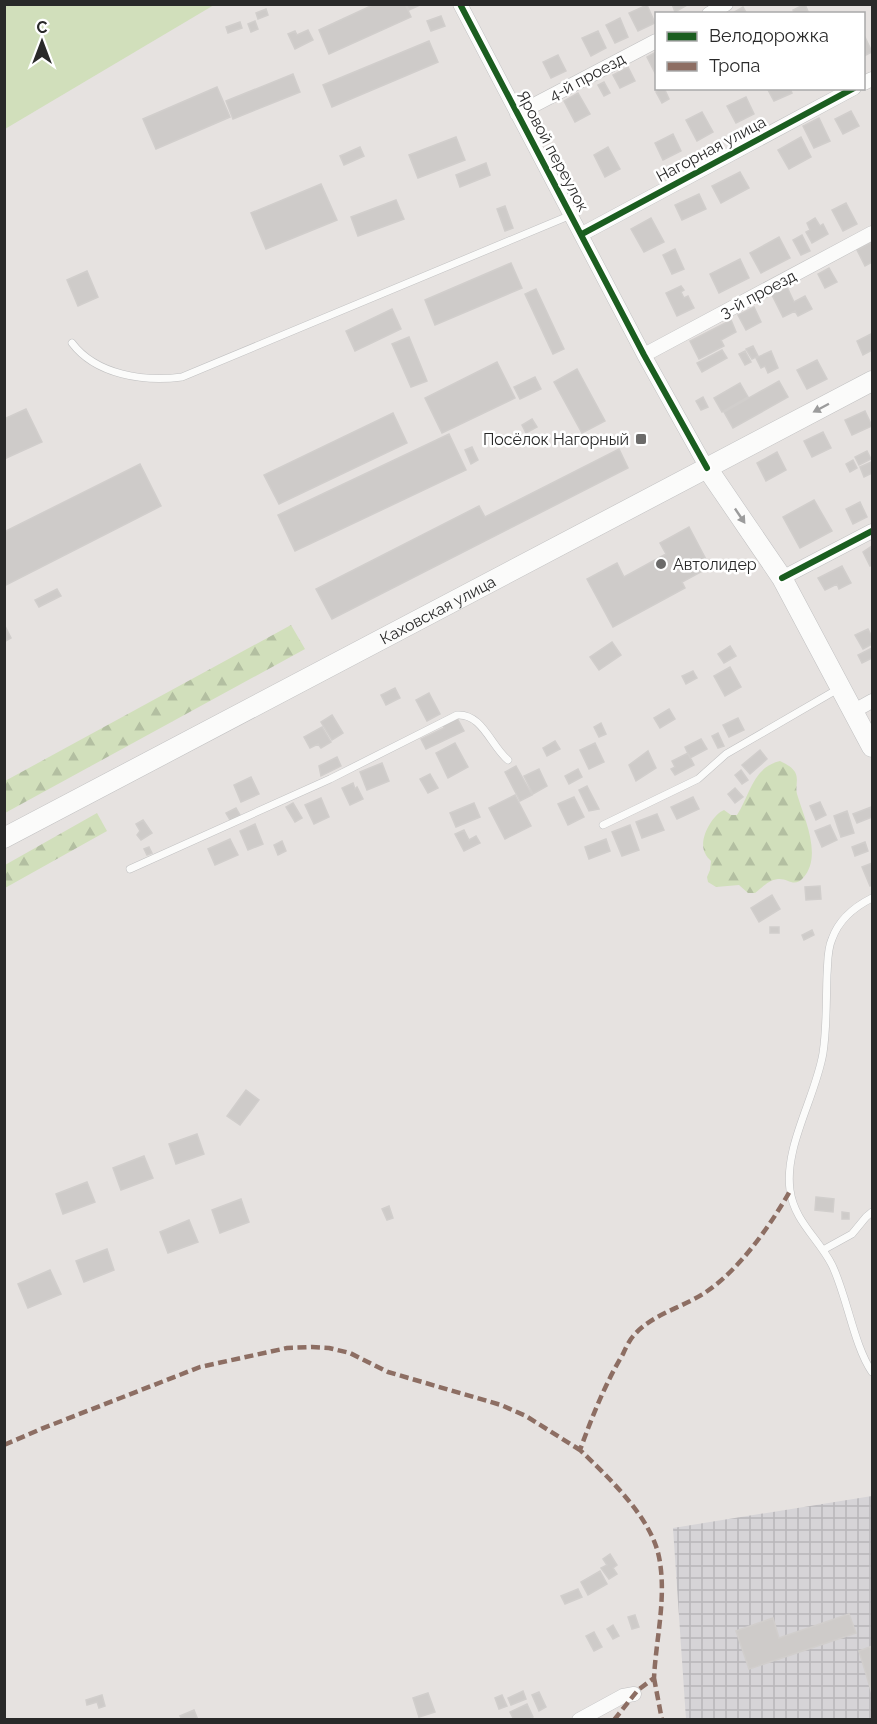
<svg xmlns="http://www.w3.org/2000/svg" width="877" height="1724" font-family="Raleway,sans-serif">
<defs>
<pattern id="industrial-grid" width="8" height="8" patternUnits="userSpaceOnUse" patternTransform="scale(1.5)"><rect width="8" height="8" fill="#d6d4d7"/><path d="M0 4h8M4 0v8" fill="none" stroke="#b8b6b9"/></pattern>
<pattern id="forest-firs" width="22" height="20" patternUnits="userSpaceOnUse" patternTransform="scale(1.5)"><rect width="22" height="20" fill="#d1dfbb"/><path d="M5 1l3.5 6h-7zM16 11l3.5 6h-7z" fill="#b3bfa1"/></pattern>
</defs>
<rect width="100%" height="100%" fill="#e6e2e0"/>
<path fill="url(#industrial-grid)" d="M872,1496V1719H686L673,1528Z"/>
<path fill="#d1dfbb" d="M5,4H214V5L5,129Z"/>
<path fill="url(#forest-firs)" d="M291,625L305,649L5,813V781Z
M780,761C786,764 792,767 795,772C799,779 795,787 797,794C804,818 823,856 803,878C794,888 788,878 778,879C768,880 762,888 755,893H748L739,885L716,887L708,882L707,877L710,870L711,861C709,859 706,856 705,853C698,840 712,815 724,810L731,815H737C750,795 753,767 780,761Z
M97,813L107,831L5,888V865Z"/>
<path fill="#cecbc9" stroke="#d1cecc" stroke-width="1.5" d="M375,4H405L411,17L329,54L319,30Z
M406,4H422L409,10Z
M672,4H689L675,12Z
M805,4L809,14H795L793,10Z
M647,5L655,23L638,31L629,13Z
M743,7L747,14H731Z
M266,9L268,15L258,19L256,13Z
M441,16L445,26L431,31L427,21Z
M620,18L628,37L615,43L606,25Z
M255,21L258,29L251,32L248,24Z
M240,22L242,28L228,33L226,27Z
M308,30L313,40L295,49L288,34L295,31L297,35Z
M598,31L606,48L591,56L582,38Z
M864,35L872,52L864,56Z
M429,41L438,62L332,107L323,85Z
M656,52V75L647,57Z
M558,55L566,71L551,78L543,62Z
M628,67L635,81L620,88L613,75Z
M293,74L300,92L233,119L226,101Z
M604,82L610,93L604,96L598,85Z
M217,87L230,117L156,149L143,119Z
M661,88H664L669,99L662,103L656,92Z
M767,88H790L792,93L774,101Z
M578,93L590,114L575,122L564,101Z
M746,97L754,114L736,123L727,106Z
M851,111L859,126L843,134L835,119Z
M702,112L713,132L697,141L686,120Z
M819,118L830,141L814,148L803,126Z
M673,134L681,151L663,160L655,143Z
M456,137L465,160L418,178L409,155Z
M801,137L811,157L789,169L778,150Z
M360,147L364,156L344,165L340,156Z
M608,147L620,169L605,177L594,155Z
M486,163L490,175L460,187L456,175Z
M740,172L749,188L721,203L712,186Z
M321,184L337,220L266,249L251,213Z
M699,194L706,209L682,220L675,205Z
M396,200L404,219L358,236L351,217Z
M846,203L857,224L843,231L832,210Z
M505,206L513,228L505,231L497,209Z
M651,218L664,242L644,252L631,229Z
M815,218L820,226L823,224L828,234L812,243L806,232L810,230L807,223Z
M802,235L810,251L801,255L793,240Z
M779,237L790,258L761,273L750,253Z
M872,242V262L865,266L857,250Z
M675,249L684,269L672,274L663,255Z
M740,259L749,278L719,293L710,274Z
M511,263L522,288L435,325L425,300Z
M829,268L837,282L825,288L818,274Z
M87,271L98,297L78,306L67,280Z
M681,286L684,290L681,292L684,298L688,296L694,308L677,316L666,293Z
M787,287L794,302L805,296L812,309L798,316L795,311L783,317L772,295Z
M536,289L564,349L553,354L525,294Z
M754,307L761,322L746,330L738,315Z
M392,309L401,329L355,351L346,331Z
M731,320L736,332L721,340L724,346L699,359L690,341Z
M871,334L872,350L863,355L857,341Z
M409,337L427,381L411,387L392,344Z
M753,346L758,356L752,359L746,349Z
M722,350L727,358L702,372L697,363Z
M745,351L751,362L745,365L739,354Z
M771,351L778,368L768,373L765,366L761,368L756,358Z
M817,360L827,379L807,389L797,370Z
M497,362L515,398L442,433L425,398Z
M577,369L605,421L582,433L554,382Z
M535,377L541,389L520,399L514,387Z
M779,381L788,397L733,428L724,412Z
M740,383L748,397L722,412L714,398Z
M703,397L708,407L701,410L696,401Z
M26,409L42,442L4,459V419Z
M865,411L872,426L852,435L845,420Z
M393,413L407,443L279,504L264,475Z
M532,419L537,427L526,433L522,425Z
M823,432L831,448L812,457L804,441Z
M449,434L466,470L295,551L278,515Z
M472,447L478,460L471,464L465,450Z
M619,449L628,468L332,619L316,589L479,506L485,517Z
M867,451L871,459L859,465L855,457Z
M777,452L786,470L766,481L757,463Z
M853,460L857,468L850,472L846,464Z
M871,462L872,473L864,477L860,467Z
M140,464L161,506L4,586V532Z
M814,500L832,531L800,548L783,517Z
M860,502L867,517L853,524L846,509Z
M689,527L710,567L682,582L685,588L613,627L587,579L617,563L624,577L666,554L660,543Z
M872,546V565L870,566L863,552Z
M842,566L851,583L839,589L837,584L825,590L818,578Z
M57,589L61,596L39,607L35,600Z
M4,624L11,638L4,642Z
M868,629L872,637V644L863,649L855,635Z
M612,642L621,655L599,670L590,657Z
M730,646L736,656L724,663L718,654Z
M872,648V658L862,663L858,655Z
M730,667L741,687L725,696L714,676Z
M693,671L697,678L686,684L682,676Z
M395,688L400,698L386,705L381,695Z
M429,693L440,714L427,721L416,700Z
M669,709L675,719L660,728L654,718Z
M332,715L343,733L332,740L321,722Z
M457,718L464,731L426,749L421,739L444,728L443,725Z
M738,718L744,730L729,737L723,725Z
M601,723L606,734L599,737L594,727Z
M322,727L331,742L321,748L318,744L310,748L304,737Z
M718,733L724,746L718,748L712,736Z
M701,739L707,749L690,758L685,747Z
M555,741L560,749L547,756L543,748Z
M455,743L468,767L448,778L436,753Z
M595,743L604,762L589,769L580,750Z
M760,750L767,759L750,774L742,765Z
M648,751L656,768L636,781L629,765Z
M688,753L694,765L675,775L671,769L675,767L672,761Z
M337,757L341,766L321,776L319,766Z
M382,763L389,781L367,790L360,772Z
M516,766L532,795L520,801L505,772Z
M539,769L547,786L533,794L524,776Z
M578,769L582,777L569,784L565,776Z
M741,770L748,780L742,784L735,775Z
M430,774L438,788L428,793L420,779Z
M251,777L259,794L241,802L234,785Z
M353,783L355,789L357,787L363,799L350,805L342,788Z
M587,786L599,809L589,811L579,790Z
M735,788L743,797L735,803L728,794Z
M515,795L531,826L505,839L489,808Z
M574,797L584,817L568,825L558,804Z
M693,797L699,809L677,819L671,807Z
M321,798L329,817L314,824L305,805Z
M820,802L826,815L816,820L810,806Z
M293,803L302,818L295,822L286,807Z
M474,803L480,817L456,827L450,813Z
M871,807L872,817L857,823L853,814Z
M236,808L240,815L230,820L226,813Z
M847,811L854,833L841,837L834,816Z
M657,814L664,830L642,838L636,822Z
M143,820L152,833L141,840L137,835L140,831L136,824Z
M255,824L263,844L248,850L240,831Z
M630,825L639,850L622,856L612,832Z
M830,825L837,840L822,847L815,831Z
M464,830L469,840L476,836L480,843L464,851L455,834Z
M230,839L238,855L215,865L208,849Z
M606,839L610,851L589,859L585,847Z
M282,841L286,851L278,855L274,845Z
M865,842L868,851L855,856L852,847Z
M149,847L152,853L147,855L144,849Z
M872,863V885L870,886L862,867Z
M820,886L821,899L806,900L805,887Z
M772,895L780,909L759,922L751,908Z
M770,927H779V933H770Z
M812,930L814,935L804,940L802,935Z
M246,1090L259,1100L240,1125L227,1116Z
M197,1134L204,1154L176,1164L169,1144Z
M144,1156L153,1178L121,1190L113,1168Z
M87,1182L95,1202L63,1214L56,1194Z
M816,1197L834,1199L833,1212L815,1210Z
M241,1199L249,1222L220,1233L212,1210Z
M389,1206L393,1218L387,1220L382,1209Z
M842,1212L849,1213V1219H842Z
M189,1220L198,1242L168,1253L160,1232Z
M107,1249L114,1270L84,1282L76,1261Z
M50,1270L61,1294L28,1308L18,1284Z
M610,1554L617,1565L613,1568L617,1574L609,1579L601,1568L607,1565L603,1559Z
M600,1571L607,1584L588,1595L581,1582Z
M578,1589L582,1597L565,1604L561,1596Z
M849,1614L856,1633L749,1669L736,1631L773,1618L779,1638Z
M635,1615L639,1627L632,1629L628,1617Z
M613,1625L619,1636L613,1639L607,1629Z
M594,1632L602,1647L594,1651L586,1636Z
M872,1646V1694L859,1651Z
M523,1691L526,1699L511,1705L508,1698Z
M539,1692L546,1707L539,1711L532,1695Z
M428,1693L435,1712L419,1717L413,1698Z
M102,1695L105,1706L99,1708L97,1702L87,1705L86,1700Z
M502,1695L507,1706L499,1709L495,1698Z
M527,1704L533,1717L528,1720H514L510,1712Z
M194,1710L198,1720H182L180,1716Z"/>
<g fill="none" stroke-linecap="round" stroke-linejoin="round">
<g stroke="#c0c0c1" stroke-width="8">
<path id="lane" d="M72,343C96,375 144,382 182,377L571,215
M603,825L698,779L726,754L838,689
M130,869L330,779L457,715C482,713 491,746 508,760
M872,898C854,907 839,919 832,939C827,950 828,963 827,975C826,1001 827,1027 823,1053C816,1096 784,1146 790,1190C794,1221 819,1239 832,1265C847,1296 854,1346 872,1372
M823,1250L852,1234L866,1217L872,1212"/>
</g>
<g stroke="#c0c0c1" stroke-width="15">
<path id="street" d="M460,4L644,355L707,468
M709,14L726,4
M864,83L872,79
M517,114L656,41
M582,234L854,88
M644,355L872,233
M782,578L872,531
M854,711L872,701
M579,1720L623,1696L634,1694"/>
</g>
<g stroke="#c0c0c1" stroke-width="21">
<g id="secondary">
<path d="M707,468L782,578L872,747"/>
<path id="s1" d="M4,838L872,381"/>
</g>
</g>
<use href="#lane" stroke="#fbfbfa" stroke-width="7"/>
<use href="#street" stroke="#fbfbfa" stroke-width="14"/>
<use href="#secondary" stroke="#fbfbfa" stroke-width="20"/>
<path stroke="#8d6e63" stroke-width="4.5" stroke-dasharray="9 4.5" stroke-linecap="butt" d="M4,1445L41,1429L200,1367L287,1348L312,1347L329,1348L350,1353L388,1372L501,1405L526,1416L580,1450
M654,1678L662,1720
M614,1720L638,1690L654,1678C656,1638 667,1597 659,1557C651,1517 608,1477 580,1450C592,1417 605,1384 623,1354C626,1347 630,1339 635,1334C653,1314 684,1307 706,1292C740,1269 770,1226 790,1191"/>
<g stroke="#fff" stroke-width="10">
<path id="cycleway" d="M460,4L644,355L707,468
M582,234L854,88
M782,578L872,531"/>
</g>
<use href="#cycleway" stroke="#1b5e20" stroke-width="6"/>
</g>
<defs><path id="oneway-solid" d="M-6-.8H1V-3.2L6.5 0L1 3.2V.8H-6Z" transform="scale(1.5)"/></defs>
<g fill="#9c9c9c">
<use href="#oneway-solid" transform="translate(821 408) rotate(152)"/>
<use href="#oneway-solid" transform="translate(740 516) rotate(56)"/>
</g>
<g fill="#6b6a69" stroke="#fff" stroke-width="2">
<rect x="635" y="433" width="12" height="12" rx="3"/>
<circle cx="661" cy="564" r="6"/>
</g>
<g text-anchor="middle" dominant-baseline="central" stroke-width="5" stroke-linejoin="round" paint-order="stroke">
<g font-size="16" fill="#292929" stroke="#fff">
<text transform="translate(587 77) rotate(-28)">4-й проезд</text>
<text transform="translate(711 149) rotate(-28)">Нагорная улица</text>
<text transform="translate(553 151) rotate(62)">Яровой переулок</text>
<text transform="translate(758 294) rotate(-28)">3-й проезд</text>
<text stroke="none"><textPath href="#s1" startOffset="490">Каховская улица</textPath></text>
</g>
<g font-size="16" fill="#292929" stroke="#fff" text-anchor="end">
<text x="629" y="439">Посёлок Нагорный</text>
<text x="673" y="564" text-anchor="start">Автолидер</text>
</g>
</g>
<rect width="877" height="1724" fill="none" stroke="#292929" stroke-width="12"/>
<rect x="655" y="12" width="210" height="78" fill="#ffffff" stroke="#a9a9a9" stroke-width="1.5"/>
<rect x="667" y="32" width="30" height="9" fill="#1b5e20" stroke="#a9a9a9" stroke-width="1.5"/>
<text x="709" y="42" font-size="18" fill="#292929">Велодорожка</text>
<rect x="667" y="62" width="30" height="9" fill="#8d6e63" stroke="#a9a9a9" stroke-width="1.5"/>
<text x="709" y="72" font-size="18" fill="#292929">Тропа</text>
<g transform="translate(42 42)" stroke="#ffffff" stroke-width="4.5" paint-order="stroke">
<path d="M0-4.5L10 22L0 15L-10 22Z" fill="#292929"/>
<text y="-9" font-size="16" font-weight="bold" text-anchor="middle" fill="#292929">С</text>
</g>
</svg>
